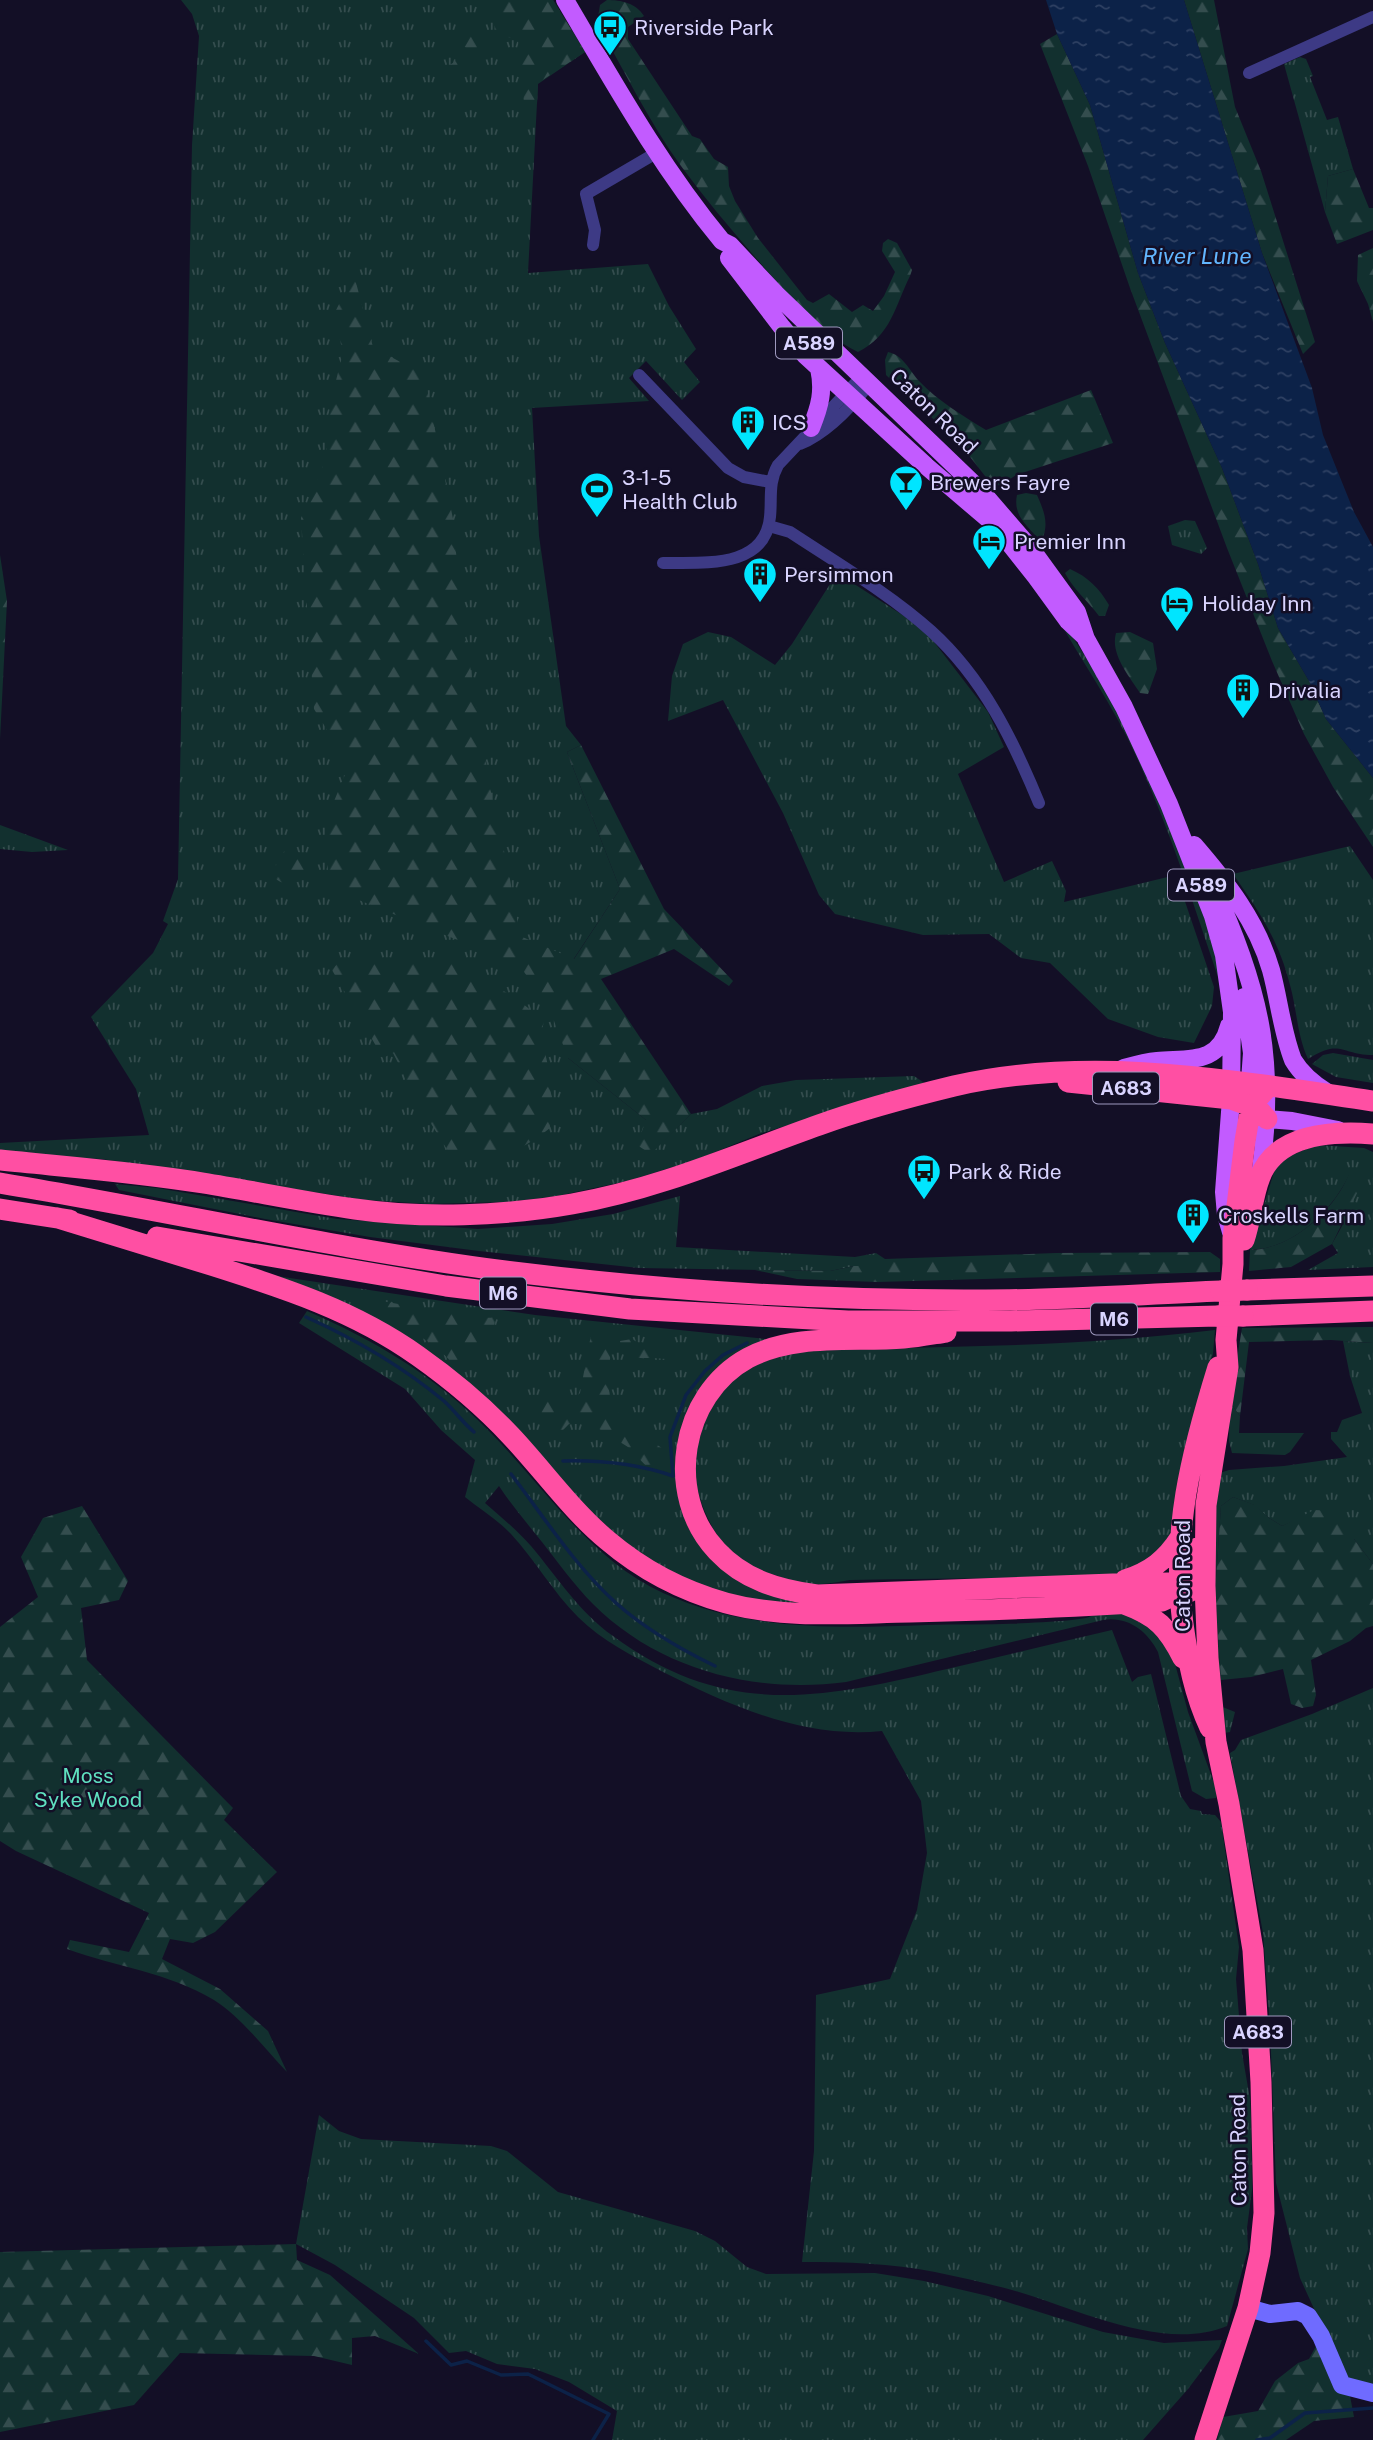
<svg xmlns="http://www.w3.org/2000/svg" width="1373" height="2440" font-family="'Public Sans',sans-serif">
<defs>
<pattern id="grass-tufts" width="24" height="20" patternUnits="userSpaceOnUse" patternTransform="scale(1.75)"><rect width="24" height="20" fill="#12302f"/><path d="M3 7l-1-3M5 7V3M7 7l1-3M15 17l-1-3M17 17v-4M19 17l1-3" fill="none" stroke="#344d4e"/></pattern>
<pattern id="forest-firs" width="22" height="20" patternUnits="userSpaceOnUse" patternTransform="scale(1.75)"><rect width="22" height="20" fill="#12302f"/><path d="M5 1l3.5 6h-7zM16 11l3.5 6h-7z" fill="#344d4e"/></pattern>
<pattern id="water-ripples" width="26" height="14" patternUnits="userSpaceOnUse" patternTransform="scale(1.75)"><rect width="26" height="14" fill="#0c2248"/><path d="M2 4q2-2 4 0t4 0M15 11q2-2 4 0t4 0" fill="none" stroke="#2f4163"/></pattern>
</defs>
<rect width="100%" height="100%" fill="#130f26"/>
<path fill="url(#grass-tufts)" d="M181,0H553L585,52L538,84L528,273L648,264L669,306L696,349L684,362L700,382L682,400L646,361L629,378L649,401L532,408L539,536L566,726L581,745L567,752L620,889L573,960L568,1058L646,1120L651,1153L691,1114L717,1109L762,1086L796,1080L914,1076L926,1084L759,1134L696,1160L627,1181L557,1196L507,1202L429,1204L365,1200L102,1159L0,1154V1143L149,1135L136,1089L91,1017L153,953L168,924L163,921L178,879L192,145L199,36L192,14Z
M1300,57L1306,59L1313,76L1310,77L1327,120L1338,117L1353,169L1328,176L1325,212L1284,64Z
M1185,520L1195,521L1207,548L1201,554L1172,545L1168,526Z
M837,573L904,616L931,638L988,712L1004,747L958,774L1004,882L1052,861L1066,891L1064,902L1176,875L1214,987L1212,1006L1194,1043L1158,1037L1108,1019L1050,963L1021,958L989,934L923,935L835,914L819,895L783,813L723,700L668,721L672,676L683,644L708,632L731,637L775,665L792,644Z
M1044,593L1107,690L1144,765L1208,911L1220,983C1192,900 1166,816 1127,737C1102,688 1069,642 1044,593Z
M0,825L68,850L32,852L0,849Z
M1350,846L1373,880V1055C1341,1055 1341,1038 1308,1059C1297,1035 1297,1010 1290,985C1279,941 1259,911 1233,874Z
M1333,1053L1373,1060V1083L1336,1077L1312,1064L1323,1055Z
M1317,1145L1364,1148L1373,1152V1267L1308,1270L1338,1253L1332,1244L1342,1226L1349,1175C1332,1211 1293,1249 1250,1250L1274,1172L1282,1159Z
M115,1184L157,1188L337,1219L478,1229L552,1224L613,1214L680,1196L676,1247L855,1257L876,1253L885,1259V1267L854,1266L830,1271L639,1268L479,1251L370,1237L265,1219L119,1190Z
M270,1275L535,1315L775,1340L687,1420L704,1545L830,1607L746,1599L694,1584L638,1554L586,1507L495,1409Z
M307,1311C374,1340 435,1376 487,1429C543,1485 589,1559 663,1593C749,1632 837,1628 928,1625C961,1624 995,1625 1028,1623C1047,1622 1068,1621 1086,1618C1093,1616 1099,1611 1106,1611C1118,1611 1131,1614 1143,1615L1171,1649L1188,1712L1217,1791L1216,1798L1206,1799L1192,1791L1158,1652C1147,1631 1128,1616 1103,1620L846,1682C755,1694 659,1670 593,1604C574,1585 558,1562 542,1542C527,1523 512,1506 499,1486L485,1503C501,1517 517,1530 531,1546C558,1578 579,1612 613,1636C726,1719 821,1699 947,1669C1002,1656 1057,1643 1112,1630L1132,1682L1138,1677L1151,1674L1181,1796L1190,1809L1201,1811L1202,1814L1215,1815L1221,1822L1239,1947L1236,1979L1242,2053L1250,2099L1251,2118L1252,2190L1247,2228L1248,2249L1227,2326C1165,2352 1079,2310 1019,2292C992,2284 963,2278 935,2272C891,2263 847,2262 802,2262L814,2151L816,1995L890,1979L917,1910L927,1853L921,1801L882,1731C804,1739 731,1706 663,1672C633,1656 602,1641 578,1617C553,1592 535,1560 511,1534C498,1520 480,1509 465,1497L475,1460L441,1430L405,1389L299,1323Z
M1215,1330L1213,1354L1196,1408L1173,1527L1166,1544L1135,1573C1040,1579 944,1578 849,1580C815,1587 804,1585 772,1574C764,1572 754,1570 747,1566C716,1548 690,1491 695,1456C696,1447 700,1439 702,1430C710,1406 726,1382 749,1369C790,1347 828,1350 872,1349C909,1348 946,1347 983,1346C1060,1344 1139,1339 1215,1330Z
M1343,1341L1373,1343V1564L1354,1539L1296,1520L1282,1526L1269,1518L1254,1505L1233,1497L1221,1506L1215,1593L1221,1680L1220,1706L1235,1712L1230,1732L1224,1733L1212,1647V1531L1220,1473L1229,1470L1284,1466L1347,1457L1331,1439V1432H1337L1342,1420L1362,1413L1350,1376Z
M1230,1402L1240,1416L1239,1433H1304L1290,1452L1285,1455L1232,1453L1229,1441Z
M1373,1688V2386L1347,2381L1300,2278L1276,2183L1270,2026L1263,1933L1230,1753L1235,1750L1241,1740L1312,1714Z
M319,2115L339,2131L361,2139L491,2146L507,2151L558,2192L695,2231L715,2241L747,2267L766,2274L875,2273L924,2281L988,2296L1103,2332L1164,2343L1222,2340L1219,2348L1188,2389L1143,2440H612L617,2411L569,2382L535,2369L497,2364L466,2351L449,2353L414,2318L335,2265L296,2244Z"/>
<path fill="url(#forest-firs)" d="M489,0H553L585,52L538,83L537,104L524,103L518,39L496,35Z
M607,0C621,0 636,3 644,16L628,27V39L692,136L700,139L714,159L728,167L729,186L735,201L758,238L807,300L813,303L829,294L852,312L863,305L873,311L884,296L895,272L882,251L883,243L888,239L897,243L912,270L910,276C895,306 891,336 858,352C822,334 796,304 770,274C739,239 709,204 681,166C649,122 624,70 597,23L600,5Z
M1184,0H1214L1235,107L1261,171L1315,342L1303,354L1262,253Z
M478,32L492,48L475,59L456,81L450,80L445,67L455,62L457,55L465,54L469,49L462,46L461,40Z
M1057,34L1090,105L1138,273L1165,343L1222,468L1258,564L1278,628L1309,681L1326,719L1373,778V847L1333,787L1304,734L1272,661L1227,548L1130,288L1088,166L1040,44Z
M1353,169L1369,208H1373V230L1337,244L1325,212L1328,176Z
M1373,248V322L1368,304L1357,281L1358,255Z
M354,275L373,347L424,375L453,519L462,618L493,804L508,868L520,936L574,959L620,889L567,752L581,745L664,909L733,981L729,986L674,949L601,979L691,1114L651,1154L637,1145L646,1120L568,1058L548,1005L519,965L329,888L325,823L349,765L314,709L301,518L326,459L330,404L343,353L334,314Z
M888,352C903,355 909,370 919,381C938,401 963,416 986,430L1091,390L1113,443L1016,475L1000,486L989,481L959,443L886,375L885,360Z
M1026,493L1037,495C1043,509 1049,522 1043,537H1037C1025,524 1013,514 1017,495Z
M0,555L7,601L0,739Z
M1070,569C1088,577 1099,588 1109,605L1105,616H1099C1088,601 1073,589 1065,573Z
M1130,632L1153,643L1157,669L1148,694L1140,693C1129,676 1110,654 1116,633Z
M287,848C324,854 296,900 274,877L277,860Z
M342,958L456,963L517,999L544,1021L541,1035L551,1079L550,1128C508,1161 498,1156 448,1151L422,1109L393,1053L383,1058L332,970Z
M1349,1174L1360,1187L1332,1244L1291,1267L1249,1271L1250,1250C1292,1249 1334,1211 1349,1174Z
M1210,1252L1220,1259V1272L877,1282L797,1279L755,1270L830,1271L854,1266H885V1259L1056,1253Z
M376,1300L471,1317L496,1318C489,1346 479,1350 457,1367L434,1345L372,1308Z
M1373,1327V1343L1331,1340L1249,1342L1240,1416L1230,1402L1242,1328Z
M591,1335H613C611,1353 604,1391 614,1407C626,1424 652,1441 669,1453L672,1465L649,1469L628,1447L591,1424H569L557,1436L545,1430L534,1406L549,1392L571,1403L580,1393Z
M632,1339L642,1345L651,1342L670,1347L666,1359C649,1357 637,1361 622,1352L620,1341Z
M1233,1497L1255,1505L1269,1518L1282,1526L1314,1510L1336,1511L1354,1529V1539L1373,1564V1626L1366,1628L1350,1641L1311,1660L1316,1695L1313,1706L1302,1708L1291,1704L1283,1669L1251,1677L1221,1680L1215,1593L1221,1506Z
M82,1506L128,1581L119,1600L81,1608L87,1660L233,1808L224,1820L277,1872L215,1932L193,1943L170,1939L162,1959L220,1989L268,2031L287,2072C264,2048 242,2018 214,2000C167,1972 117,1967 67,1949L70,1940L129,1952L149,1913L16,1851L0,1841V1627L38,1597L21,1557L43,1518Z
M296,2244L297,2260L330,2275L419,2354L375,2336L352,2338V2365L314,2356L180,2353L134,2405L0,2432V2252Z
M1322,2335L1350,2396L1354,2417L1314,2421L1286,2440H1217L1223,2417L1258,2411L1275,2381L1298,2363L1309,2359Z"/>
<path fill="url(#water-ripples)" d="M1046,0H1184L1262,253L1312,388L1323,435L1354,512L1373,547V778L1326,719L1309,681L1278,628L1258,564L1222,468L1165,343L1138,273L1090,105L1057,34Z"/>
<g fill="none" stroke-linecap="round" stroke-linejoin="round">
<path stroke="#0c2248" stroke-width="3.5" d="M306,1317C355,1339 403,1367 444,1401C455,1411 463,1423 474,1432
M563,1461C600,1460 638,1464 673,1476L670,1437L686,1395L705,1371L723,1355L747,1343
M511,1474C544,1517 575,1566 616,1603C645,1629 680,1649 715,1666
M426,2341L451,2365L467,2361L501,2375L528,2374L609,2414L593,2440
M1257,2440L1270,2438L1305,2413L1373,2408"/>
<path stroke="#3d3a85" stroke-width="12" d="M1249,73L1373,17
M593,245L595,230L586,194L656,153
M639,375L728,468L744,477L770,482
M800,444C827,433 852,406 870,383
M769,526L790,532C837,563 890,594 931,631C983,678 1013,740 1039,803
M663,563C701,562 765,570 770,517C772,498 768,483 778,465L862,376"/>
<path stroke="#6f6bff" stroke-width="18" d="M1248,2308L1270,2314L1298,2311L1308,2316L1321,2336L1342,2385L1373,2393"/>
<path stroke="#c25bff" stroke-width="18" d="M565,0C614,83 660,166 722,241L730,245L776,294L981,491L1032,550L1077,612L1086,639L1124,707L1169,804L1213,916L1224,955L1232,1012L1231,1099L1224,1192L1226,1215L1231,1232
M729,258L781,326L805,355L926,466L994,524L1036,577L1068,621L1084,636
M811,428C820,406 824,391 819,368
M1194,845C1226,882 1257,921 1271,970C1279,999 1282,1032 1293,1060C1302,1075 1313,1084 1328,1093
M1212,884C1260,987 1277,1062 1260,1176
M1244,997L1252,1053L1249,1094
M1124,1068C1135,1065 1146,1062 1157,1061C1189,1058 1219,1065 1229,1026
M1255,1118L1292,1121L1338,1130"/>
<path stroke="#ff4fa3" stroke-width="21" d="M1068,1082L1231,1099L1258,1109L1267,1119
M0,1160C68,1167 136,1172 203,1183C253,1191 304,1202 355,1209C423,1219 505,1216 572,1204C659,1189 737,1154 819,1125C863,1109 909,1097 954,1086C1093,1054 1235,1081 1373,1101
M0,1183C169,1211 336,1249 505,1271C665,1291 826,1301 986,1300C1064,1300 1143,1294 1221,1291
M0,1209L70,1220
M58,1218C109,1234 160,1249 211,1265C284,1288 355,1311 418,1356C452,1380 483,1406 511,1436C543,1470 571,1510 607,1540C641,1569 683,1591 726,1603C785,1619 849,1613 910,1612C994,1610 1078,1607 1162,1601C1190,1590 1191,1575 1197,1548
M157,1237L446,1286L630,1309L848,1321H1011L1218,1316
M1244,1240C1251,1220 1252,1197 1260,1177C1277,1133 1334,1131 1373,1134
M1247,1290L1373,1286
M1243,1316L1373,1311
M946,1332C933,1334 918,1337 904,1338C852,1342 795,1333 748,1358C680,1395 664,1495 717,1551C744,1580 779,1590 817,1595L1113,1584L1169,1583L1179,1584L1189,1592
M1125,1580C1150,1572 1166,1560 1180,1538
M1124,1604C1157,1616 1168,1628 1183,1658
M1210,1728C1194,1693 1188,1661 1183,1624C1171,1533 1191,1454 1218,1367
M1205,2440L1248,2308L1260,2253L1264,2213L1261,2082L1253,1950L1229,1804L1216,1742L1208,1658L1205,1586L1206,1505L1228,1367L1226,1340L1233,1264V1238L1245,1141L1251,1106L1268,1087"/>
<path stroke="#ff4fa3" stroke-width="21" d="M1221,1291L1247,1290
M1218,1316H1243"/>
</g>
<defs>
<g id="bus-pin" transform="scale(1.75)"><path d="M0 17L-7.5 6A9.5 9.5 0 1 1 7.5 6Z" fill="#00e5ff" stroke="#130f26"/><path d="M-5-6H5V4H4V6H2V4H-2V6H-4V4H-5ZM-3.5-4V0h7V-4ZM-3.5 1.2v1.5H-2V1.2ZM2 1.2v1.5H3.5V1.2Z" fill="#111"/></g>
<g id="building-pin" transform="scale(1.75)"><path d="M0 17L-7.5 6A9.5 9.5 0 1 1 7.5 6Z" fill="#00e5ff" stroke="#130f26"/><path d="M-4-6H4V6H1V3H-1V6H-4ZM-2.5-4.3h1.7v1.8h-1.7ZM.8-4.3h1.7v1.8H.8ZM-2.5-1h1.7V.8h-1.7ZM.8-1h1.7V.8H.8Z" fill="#111"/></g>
<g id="bar-pin" transform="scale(1.75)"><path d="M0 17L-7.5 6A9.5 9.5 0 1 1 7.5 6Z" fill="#00e5ff" stroke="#130f26"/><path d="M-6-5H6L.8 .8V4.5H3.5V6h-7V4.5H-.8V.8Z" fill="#111"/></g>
<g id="stadium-pin" transform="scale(1.75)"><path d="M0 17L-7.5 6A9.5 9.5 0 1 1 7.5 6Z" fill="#00e5ff" stroke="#130f26"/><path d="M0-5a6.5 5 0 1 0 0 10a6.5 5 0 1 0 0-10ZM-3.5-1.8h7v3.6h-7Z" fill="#111"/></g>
<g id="hotel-pin" transform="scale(1.75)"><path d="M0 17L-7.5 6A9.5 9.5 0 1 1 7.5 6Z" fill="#00e5ff" stroke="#130f26"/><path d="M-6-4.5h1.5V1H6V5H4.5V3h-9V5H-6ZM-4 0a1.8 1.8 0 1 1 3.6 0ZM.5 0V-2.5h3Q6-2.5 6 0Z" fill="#111"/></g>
</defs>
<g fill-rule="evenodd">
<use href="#bus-pin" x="610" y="27"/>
<use href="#building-pin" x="748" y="422"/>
<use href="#bar-pin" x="906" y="482"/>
<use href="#stadium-pin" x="597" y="489"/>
<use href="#hotel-pin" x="989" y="541"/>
<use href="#building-pin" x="760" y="574"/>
<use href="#hotel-pin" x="1177" y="603"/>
<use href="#building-pin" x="1243" y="690"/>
<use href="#bus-pin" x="924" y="1171"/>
<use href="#building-pin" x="1193" y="1215"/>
</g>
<g text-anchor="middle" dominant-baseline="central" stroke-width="5" stroke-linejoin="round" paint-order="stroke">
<g fill="#130f26" stroke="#9e99be" stroke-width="2">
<rect x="776" y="327.5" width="66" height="31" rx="5"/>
<rect x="1168" y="869.5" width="66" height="31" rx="5"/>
<rect x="1093" y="1072.5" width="66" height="31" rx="5"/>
<rect x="480" y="1277.5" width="46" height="31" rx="5"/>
<rect x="1091" y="1303.5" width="46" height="31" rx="5"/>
<rect x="1225" y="2016.5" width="66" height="31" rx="5"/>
</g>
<g font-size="19" font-weight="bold" fill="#d9d4ff">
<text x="809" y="343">A589</text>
<text x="1201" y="885">A589</text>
<text x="1126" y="1088">A683</text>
<text x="503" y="1293">M6</text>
<text x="1114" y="1319">M6</text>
<text x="1258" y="2032">A683</text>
</g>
<g font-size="21" fill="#d9d4ff" stroke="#130f26" text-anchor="start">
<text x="634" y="27">Riverside Park</text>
<text x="772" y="422">ICS</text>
<text x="622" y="477">3-1-5<tspan x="622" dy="24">Health Club</tspan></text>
<text x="930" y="482">Brewers Fayre</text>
<text x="1014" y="541">Premier Inn</text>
<text x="784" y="574">Persimmon</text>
<text x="1202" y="603">Holiday Inn</text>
<text x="1268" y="690">Drivalia</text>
<text x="948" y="1171">Park &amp; Ride</text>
<text x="1218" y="1215">Croskells Farm</text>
</g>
<g font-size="21" fill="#d9d4ff" stroke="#130f26">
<text transform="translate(934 411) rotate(44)">Caton Road</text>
<text transform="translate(1182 1576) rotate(-90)">Caton Road</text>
<text transform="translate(1238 2150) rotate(-91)">Caton Road</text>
</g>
<g font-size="21" fill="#5fe0c0" stroke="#130f26">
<text x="88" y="1775">Moss<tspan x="88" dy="24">Syke Wood</tspan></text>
</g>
<g font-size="23" font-style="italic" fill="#62b6ff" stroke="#130f26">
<text x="1197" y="255">River Lune</text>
</g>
</g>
</svg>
